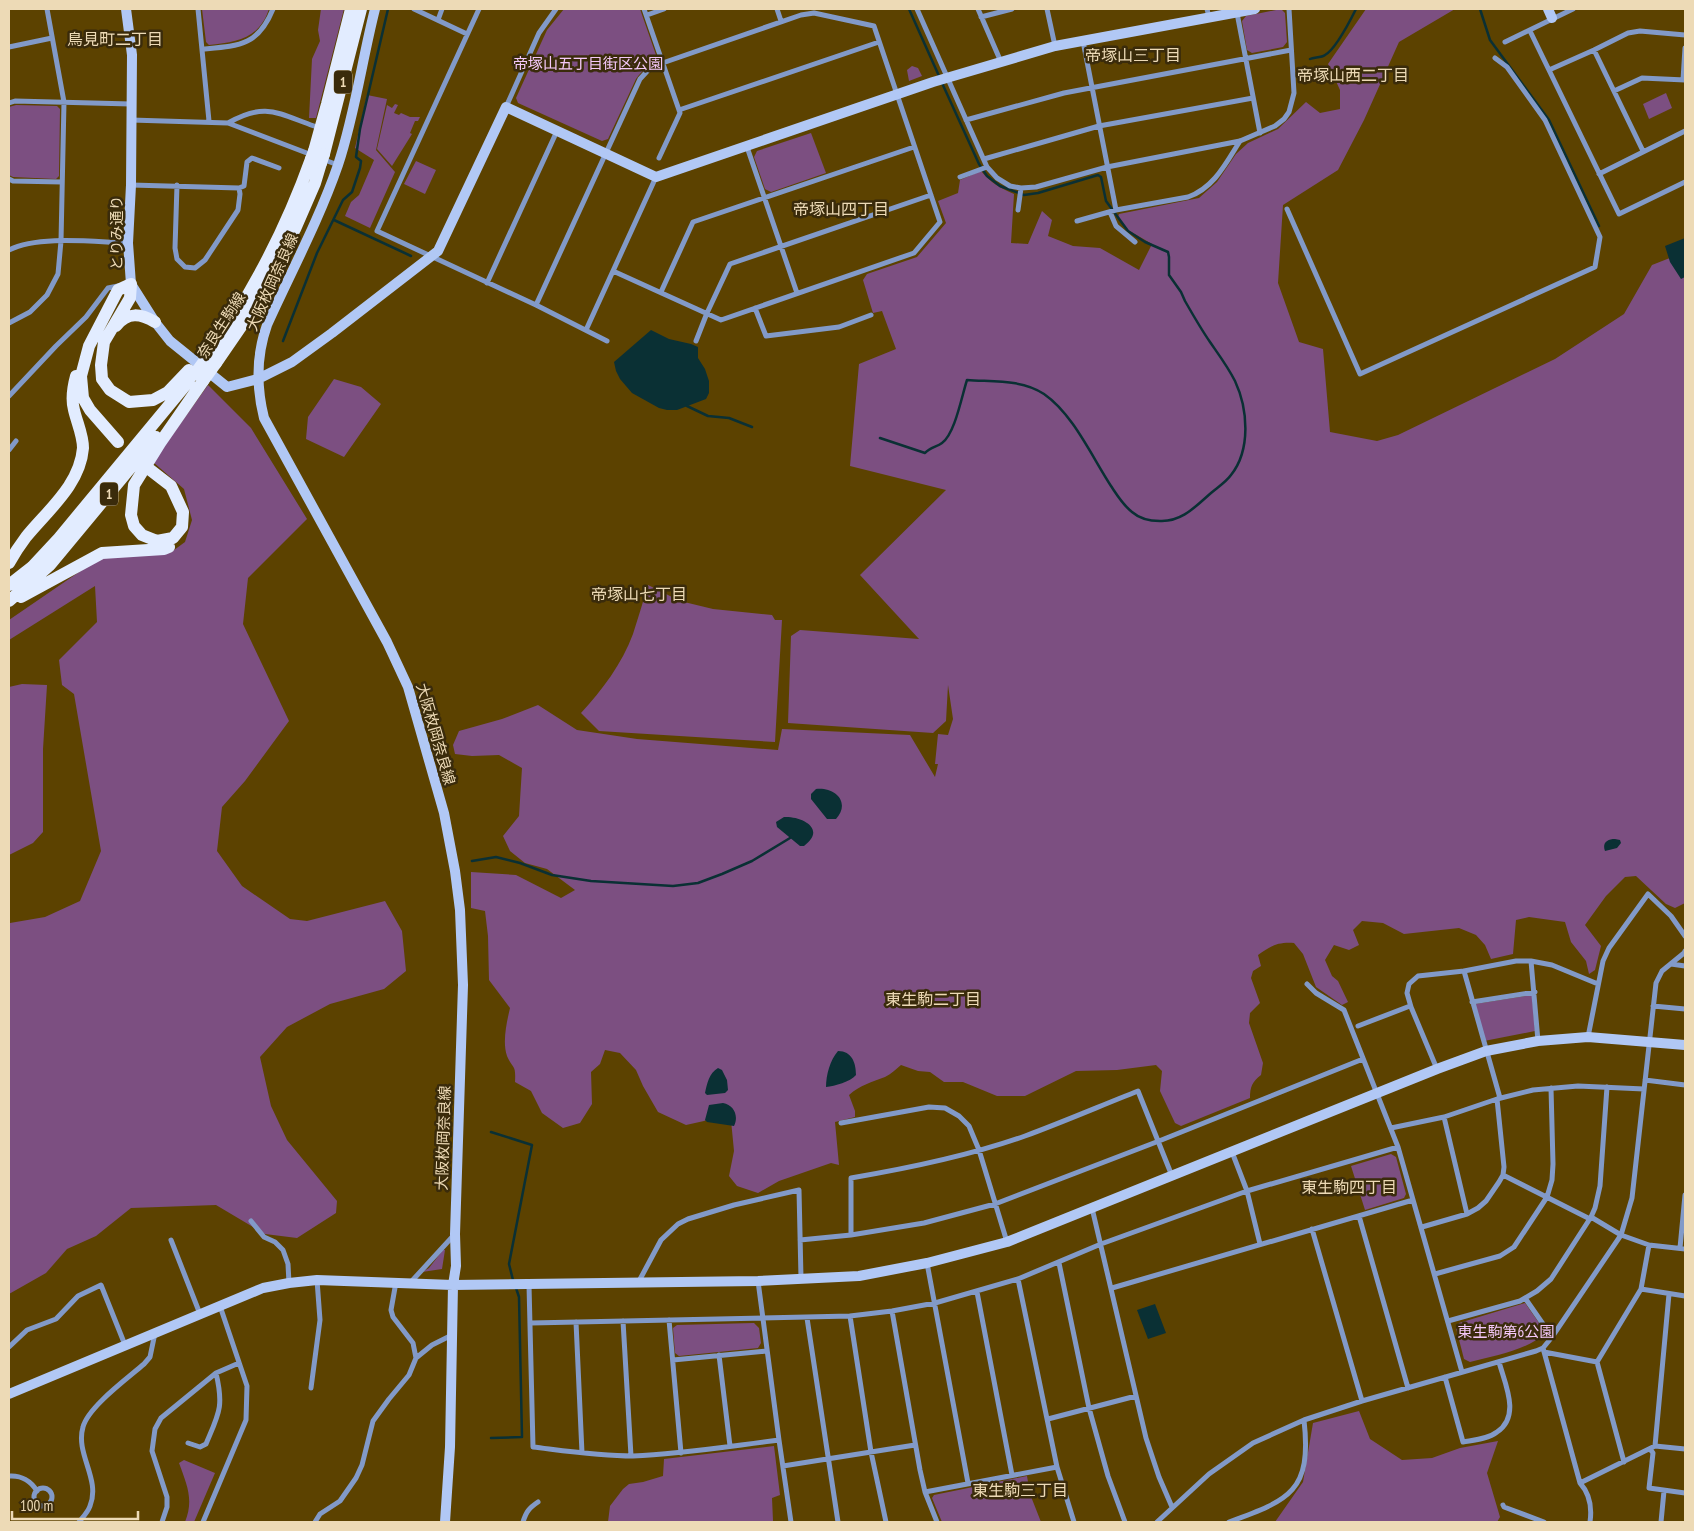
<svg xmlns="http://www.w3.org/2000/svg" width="1694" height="1531" font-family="'PT Sans Narrow','Noto Sans JP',sans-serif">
<rect width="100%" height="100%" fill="#5c4200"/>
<path fill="#7c4f81" d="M202,9H269C259,39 237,42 209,45L206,42Z
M321,9H344L316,118H309L312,59L320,41L318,30Z
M564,9H640L656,55C652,65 642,70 636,79L608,139L602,141L518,103L516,98L547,30Z
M1281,9L1285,13L1287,42L1283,47L1252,53L1247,50L1242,21L1246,16Z
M1366,9H1455L1399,42L1364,120L1338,170L1283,205L1278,283L1299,342L1323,349L1330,432L1377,441L1398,435L1555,359L1624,314L1652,265L1685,252V903L1675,908L1666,904L1636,876L1625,877L1606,896L1585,925L1601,946L1595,970L1589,974L1586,961L1571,942L1565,922L1529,917L1516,920L1513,954L1491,959L1485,945L1476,935L1459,928L1404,934L1383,923L1362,921L1353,930L1359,945L1349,950L1334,945L1325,960L1332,976L1338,981L1348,1002L1342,1005L1316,987L1303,954L1294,943C1277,942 1271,946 1258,955L1261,966L1253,971L1251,978L1260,1003L1250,1013L1249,1023L1263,1063L1261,1075C1252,1082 1250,1087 1250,1098L1181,1126L1175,1123L1160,1091L1162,1071L1156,1065L1117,1070L1076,1071L1025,1096H997L963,1082H944L930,1072L918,1071L901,1065C896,1069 891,1074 885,1077C872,1082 860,1085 849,1095L855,1111V1117L835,1122L839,1165L831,1163L779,1181L758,1193L737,1186L729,1176L734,1151L730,1110L704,1121L686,1125L658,1112L643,1086L636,1070L620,1053L605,1050L600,1064L591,1072L592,1104L580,1123L563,1128L542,1113L531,1091L515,1082C516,1063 513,1070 507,1056C502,1042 507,1021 510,1008L489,980L488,936L485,911L471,908V872L516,875L561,898L575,890L547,869L525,863L510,851L503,836L519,816L522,768L499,755L472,756L455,754L453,745L459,731L502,719L538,705L577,730L637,739L778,750L782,729L910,735L935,777L938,764H935L938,734L948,735L953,719L948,685L946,721L933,733L788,723L791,636L800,630L919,639L860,575L946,490L850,466L859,364L896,349L882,311L873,313L863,280L867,274L917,257L946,223L938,201L958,193L960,180L981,171C991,183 1000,188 1014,194L1011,243L1028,244L1042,211L1052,220L1048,236L1073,246L1100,248L1139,270L1152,244L1128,230L1118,217L1119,214L1199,198L1217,182L1236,154L1248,143L1278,129L1306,102L1320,113L1340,109V90L1328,64Z
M912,66L918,68L922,76L909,81L907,70Z
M1666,93L1672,108L1649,119L1643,104Z
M367,95L387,99L376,150L395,172L370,228L345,216L351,202L359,195L374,160L355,148Z
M395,104L398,105L394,113L399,115L401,113L410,117H420L418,121H415L410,133L412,134L392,166L377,149L387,105L392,108Z
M16,105L57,106L60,109L59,176L56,179L13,177L9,175V107Z
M811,133L826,173L771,192L765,189L754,157L757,151Z
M416,161L436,170L425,194L404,184Z
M334,379L361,387L381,404L344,457L306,439L308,417Z
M208,385L251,428L307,519L248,578L243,624L289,721L245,781L222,807L217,851L242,886L290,919L307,921L385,901L402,931L406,971L384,989L330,1004L287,1027L260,1057L271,1106L287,1140L337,1201L336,1213L297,1238L265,1234L216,1205L131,1208L96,1236L67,1249L46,1273L9,1294V920L10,923L45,917L80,901L101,851L74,694L62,685L59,660L97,622L95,586L9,640V620L101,557L170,553L185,542L192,520L184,489L153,462Z
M648,585L680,601L713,609L772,615L775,620H782L775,742L599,731L581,713C602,690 622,664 633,634C638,618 643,602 648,585Z
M22,684L47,685L43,749V832L33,843L9,855V687Z
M1532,995L1535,1031L1484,1041L1475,1004Z
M1391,1154L1396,1157L1406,1194L1404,1198L1365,1210L1351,1166Z
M443,1250H445L442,1269L422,1272L429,1268Z
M1525,1303L1546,1333C1525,1351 1496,1355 1470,1362L1464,1359L1456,1328L1459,1323Z
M754,1323L759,1328L761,1343L758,1348L679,1356L675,1353L673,1328L677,1325Z
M1359,1411L1370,1439L1402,1460L1432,1458L1460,1448L1498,1441L1487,1473L1500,1517L1497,1522H1275L1303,1482L1313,1423Z
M774,1446L780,1495L772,1498L773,1521L771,1522H608L610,1506L623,1489L629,1484L643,1482L663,1476L664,1459Z
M184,1460L215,1473L194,1522H185C194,1500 187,1485 179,1463Z
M1027,1476L1030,1494L1041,1522H942L932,1498L934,1495Z"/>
<path fill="#0a3034" d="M1685,238V277L1681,279L1670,262L1665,246Z
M651,330L669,339L691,344L698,347V358L705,369L709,381V393L706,399L677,410H667L659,408L632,393L620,379L616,371L614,362Z
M816,789C835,787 851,802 836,819H827L811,799V794Z
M784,817C802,816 827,829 804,846H800L777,827L776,822Z
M1615,839L1620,840L1621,843L1617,848L1605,851C1602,843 1607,839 1615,839Z
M838,1051C852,1051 856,1063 856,1075C850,1082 835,1086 826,1087C826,1075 830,1060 838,1051Z
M718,1068L722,1070L727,1080L728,1090L725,1093L707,1095L705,1093C707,1084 709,1073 718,1068Z
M723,1103C734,1105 739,1116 734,1126L707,1122L705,1120L709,1105Z
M1155,1304L1166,1333L1148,1339L1137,1310Z"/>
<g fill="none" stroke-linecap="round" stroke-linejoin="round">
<path stroke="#0a3034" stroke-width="2.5" d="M909,9L939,76
M1480,9L1490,40L1549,120L1599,226
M1310,59C1314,57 1321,58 1325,55C1336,49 1350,21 1356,9
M334,220L411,256
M283,341L317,253L343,200L352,192L360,168L361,161L356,157L360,129L388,9
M687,406L708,416L729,418L752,427
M880,438L925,453C930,447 937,447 942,443C955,434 962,395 967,380C992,382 1022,379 1044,394C1073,414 1092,457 1111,486C1117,495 1123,505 1132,512C1140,519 1150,521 1160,521C1182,522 1196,506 1211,493C1218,487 1226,482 1231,475C1251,450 1248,409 1235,381C1228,367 1219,355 1210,342C1201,329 1193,315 1185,301L1181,292L1169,275V257L1168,252L1145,242L1128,231L1106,201L1101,177L1098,175L1038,193L1024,195L1000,186L987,176L979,164L942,83
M472,861L496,857L520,863L552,875L591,881L673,886L698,883L722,874L752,861L790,838
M491,1132L532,1145L509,1264L513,1280
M491,1438L522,1437L519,1297L516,1288"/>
<path stroke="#829ac8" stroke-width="5" d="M198,9L209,121
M414,9L467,34
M479,9L377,231L536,305L607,341
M644,9L679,110
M777,9L781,21
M917,9L987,167L997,178L1010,186L1021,188L1036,187L1107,167L1240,141L1275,126L1284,119L1289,112L1294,93L1289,9
M978,9L1001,62
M1047,9L1055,46
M1207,9L1209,17
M1237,13L1260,133
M647,15L664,9
M981,17L1012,9
M438,20L442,9
M1530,31L1619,214L1685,182
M1083,41L1116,210
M1505,42L1573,9
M9,47L52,38
M203,49C239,46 258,46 273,9
M1594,50L1643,151
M1549,70L1594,50L1628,33L1640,31L1685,35
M1683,80L1685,48
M1614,91L1642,78L1685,80
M9,103L15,101L131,104
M506,107L539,33L556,9
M131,120L228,123L312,155
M966,120L1064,93L1291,50
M228,123C265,102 277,113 314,126
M747,147L797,293
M659,158L680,113L679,110L879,42
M322,159L338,165
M984,159L1099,126L1253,98
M1599,174L1685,131
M960,177L987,167
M9,179L13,181L62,182
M131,185L239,188L244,186L247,162L252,158L279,168
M177,185L175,248L177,259L185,267L195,268L205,260L238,210L240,194L239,188
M1287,209L1360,374L1595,267L1600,237L1545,120L1507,67L1495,58
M1018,210L1021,188
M1110,212L1116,226L1135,242
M1077,221L1116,210L1188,197C1214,188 1226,163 1240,141
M9,250C39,235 94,242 128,243
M487,283L557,131
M661,292L693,222L914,147
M536,305L640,79L651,67L801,15L814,13L874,26L940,222L914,253L721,320L613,271
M755,308L766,336L839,327L871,315
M9,323L30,312L47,295L58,274L61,241L64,102L47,9
M586,330L656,177
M696,341L707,313L730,264L931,195
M9,396L56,346L86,317L108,288L118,286
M9,450L16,441
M1531,961L1538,1041
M1671,964L1685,966
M1464,971L1500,1098
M1307,984L1316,993L1344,1010L1398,1147L1462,1372
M1472,1002L1535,992
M1653,1006L1685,1009
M1358,1026L1410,1006
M1588,1037L1603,961L1609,948L1648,894L1671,916L1685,936
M1437,1069L1411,1007L1407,993L1409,984L1418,976L1464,971L1516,961H1531L1552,965L1598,984
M1645,1080L1685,1085
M1444,1117L1467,1214
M841,1123L929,1107L945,1108L959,1116L969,1126L979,1150L1007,1242
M1391,1128L1444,1117L1497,1099L1533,1090L1578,1086L1644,1089
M1232,1152L1247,1191L1260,1244
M1503,1175L1590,1219
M1092,1208L1146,1438L1159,1477L1172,1507
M1359,1216L1408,1388
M1591,1217L1621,1235L1649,1245L1685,1249
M251,1221L264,1237L275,1242L283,1250L288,1264L289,1283
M1422,1227L1467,1214L1478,1208L1486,1201L1499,1182L1503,1175L1504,1167L1497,1099
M1312,1229L1362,1401
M851,1235V1178C910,1168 969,1156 1025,1136C1063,1122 1100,1106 1138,1091L1172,1176
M171,1240L200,1314
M800,1240L851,1235L924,1223L995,1204L1159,1141L1363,1059
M1680,1248L1685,1195
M927,1263L968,1483
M1059,1263L1089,1408L1108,1476L1125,1522
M1435,1274L1500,1256L1514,1247L1547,1197L1552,1180L1553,1164L1551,1088
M1018,1279L1057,1467L1074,1522
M758,1281L779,1440L791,1522
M396,1282L391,1310L393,1317L413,1343L416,1358
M410,1283L454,1235
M638,1283L661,1240L678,1224L688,1219L734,1205L799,1190L801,1278
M529,1285L533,1447C566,1451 599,1456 633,1456C682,1454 730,1446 779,1440
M1112,1288L1413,1200
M1641,1289L1649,1245
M977,1292L1012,1475
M1525,1298L1552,1337
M892,1311L920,1470L925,1492L937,1522
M850,1316L871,1452L886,1522
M807,1318L838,1522
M669,1320L681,1453
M623,1321L631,1456
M1448,1321L1520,1301L1537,1291L1551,1279L1591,1217L1595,1208L1600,1186L1607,1087
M576,1322L582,1453
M531,1323L850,1316L892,1311L935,1303L1018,1279L1101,1244L1247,1191L1398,1147
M9,1347L27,1330L56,1319L78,1296L101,1285L125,1345
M1543,1348L1580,1483C1590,1494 1592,1508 1590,1522
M1544,1352L1597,1362
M719,1355L730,1446
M673,1360L767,1351
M1445,1377L1463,1442C1474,1440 1488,1439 1497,1432C1521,1416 1505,1384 1499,1362
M311,1388L320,1320L317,1280
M1048,1419L1136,1396
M188,1443L200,1447L206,1444C219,1413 224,1407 216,1373
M1655,1446L1669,1294
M1650,1449L1653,1453L1649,1488L1685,1493
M1624,1462L1597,1362L1641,1289L1685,1296
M783,1466L915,1445
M9,1476C21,1475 31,1481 37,1491
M1580,1483L1655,1446L1685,1449
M34 1497a9 9 0 1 1 18 0a9 9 0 1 1-18 0Z
M925,1492L1057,1467
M1503,1505L1504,1507L1544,1522
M79,1522C83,1517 88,1512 90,1506C101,1479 75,1454 83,1427C88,1407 128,1378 144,1364L150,1357L155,1333
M162,1522L167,1507V1497L152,1451L155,1429L161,1418L216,1373L239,1363
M203,1522L246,1420L247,1386L220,1306
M315,1522L320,1514L340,1501L356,1478L362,1465L373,1421L389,1399L409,1375L416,1358L432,1345L452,1335
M523,1522C526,1512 529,1508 538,1502
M1157,1522L1209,1474L1253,1443L1304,1420L1362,1401L1536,1351L1543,1348L1552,1337L1621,1235L1632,1198L1656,983L1662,971L1684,953L1685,951
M1229,1522C1290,1500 1312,1491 1304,1420
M1661,1522L1664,1491"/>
<path stroke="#b1c8f5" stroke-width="10" d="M126,9L132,55L131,185L128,243L131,284L155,322L170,341L227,387L258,379L292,362L332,333L438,251L506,107L656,177L933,82L1055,46L1255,9
M375,9C362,60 355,114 338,165C319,220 291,272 267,325C256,356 256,386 264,418L387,642L408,687L444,813L455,871L460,910L463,985L455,1234L456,1266L453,1285L450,1447L445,1522
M1548,9L1552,18
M9,1394L263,1288L289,1283L317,1280L453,1285L758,1281L859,1276L927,1263L1007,1242L1437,1069L1486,1051L1538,1041L1588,1037L1685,1045"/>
<path stroke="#e2ecff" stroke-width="12" d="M314,151L327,104L351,9
M324,154L361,9
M116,326C128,311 141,314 155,322
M208,356C251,296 286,229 311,159
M216,363L251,312L295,229L315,183L321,163
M118,442L90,410L83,398L81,376L89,346L118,290L131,284L130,298L104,342L101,365L102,379L110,390L129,402L153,400L168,392L189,370
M149,469L171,486L183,512L182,527L173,538L157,541L142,535L134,526L131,515L134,485L160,443L203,381
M9,563C14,554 20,545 26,537C48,510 80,485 83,448C83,435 77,423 74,410C71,399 73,387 76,376
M9,585L32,567L59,538L189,381
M21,597L102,553L164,549L169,547
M9,601L50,565L156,437"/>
<path stroke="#e2ecff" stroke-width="12" d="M311,159L314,151
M321,163L324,154
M194,375L208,356
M203,381L216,363"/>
</g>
<g text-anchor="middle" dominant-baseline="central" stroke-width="5" stroke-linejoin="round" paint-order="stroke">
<g fill="#3a2b0b" stroke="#b7a683" stroke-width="1">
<rect x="334" y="70.5" width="18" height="23" rx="4"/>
<rect x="100" y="482.5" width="18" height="23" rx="4"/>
</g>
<g font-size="14" font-weight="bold" fill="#eddab6">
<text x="343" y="82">1</text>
<text x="109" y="494">1</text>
</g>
<g font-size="15" fill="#f4c8f9" stroke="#3a2b0b">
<text x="588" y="63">帝塚山五丁目街区公園</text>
<text x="1506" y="1331">東生駒第6公園</text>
</g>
<g font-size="15" fill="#eddab6" stroke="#3a2b0b">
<text transform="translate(116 233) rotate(-90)">とりみ通り</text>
<text transform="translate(272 282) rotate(-66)">大阪枚岡奈良線</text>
<text transform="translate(221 325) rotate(-57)">奈良生駒線</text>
<text transform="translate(436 734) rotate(74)">大阪枚岡奈良線</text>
<text transform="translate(443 1138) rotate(-88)">大阪枚岡奈良線</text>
</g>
<g font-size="16" fill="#eddab6" stroke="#3a2b0b">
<text x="115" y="39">鳥見町二丁目</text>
<text x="1133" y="55">帝塚山三丁目</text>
<text x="1353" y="75">帝塚山西二丁目</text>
<text x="841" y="209">帝塚山四丁目</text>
<text x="639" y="594">帝塚山七丁目</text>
<text x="933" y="999">東生駒二丁目</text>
<text x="1349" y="1187">東生駒四丁目</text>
<text x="1020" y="1490">東生駒三丁目</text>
</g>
</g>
<rect width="1694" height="1531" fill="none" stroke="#eddab6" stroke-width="20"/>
<path d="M12 1511v8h126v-8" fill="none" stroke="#eddab6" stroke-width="2.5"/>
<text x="20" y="1511" font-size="15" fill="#eddab6" stroke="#3a2b0b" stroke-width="4" paint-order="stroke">100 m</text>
</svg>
